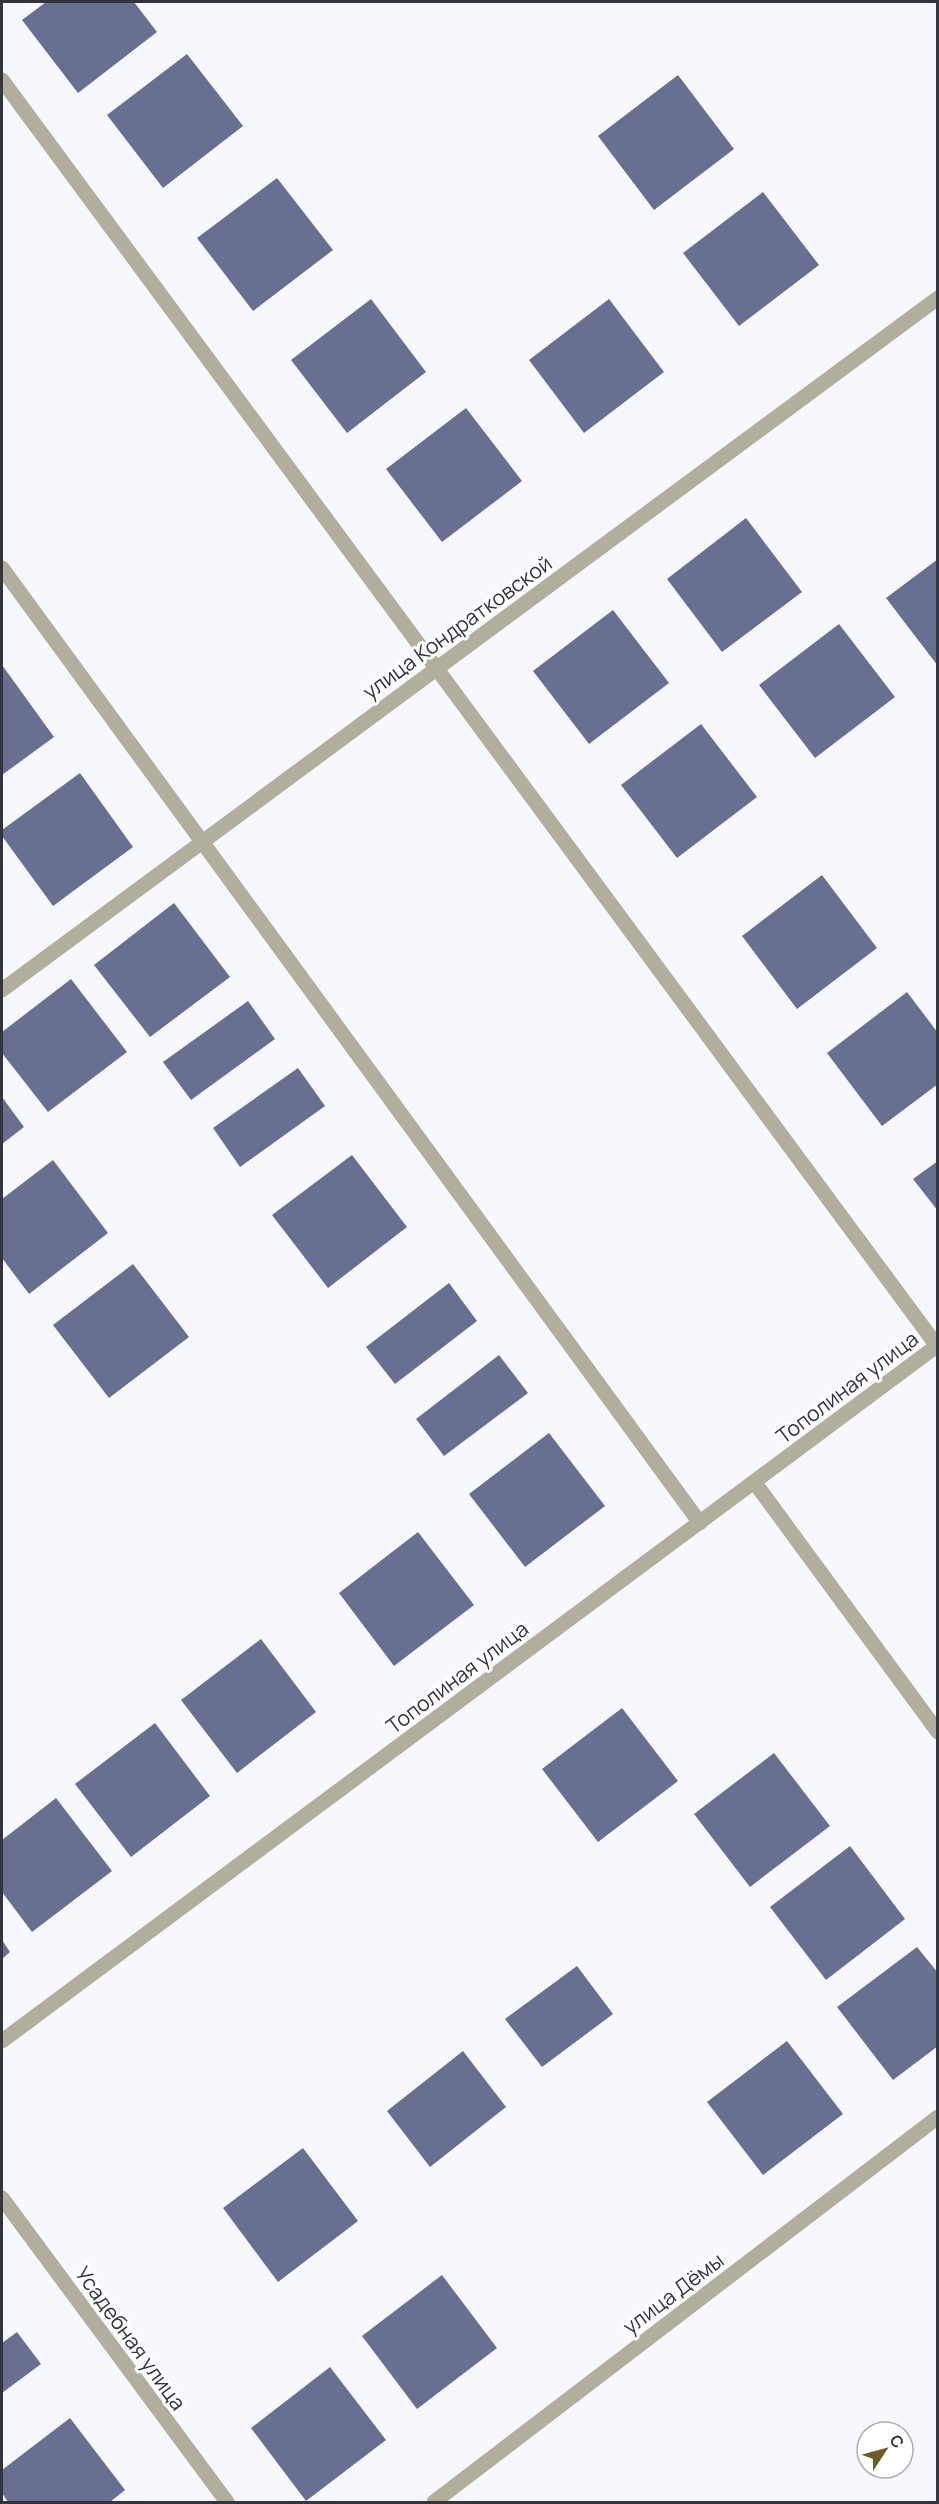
<svg xmlns="http://www.w3.org/2000/svg" width="939" height="2504" font-family="Manrope,sans-serif">
<rect width="100%" height="100%" fill="#f7f8fd"/>
<path fill="#686f91" d="M46,2H134L157,32L78,93L22,20Z
M187,54L243,126L163,188L107,115Z
M678,75L734,149L654,210L598,136Z
M277,178L333,250L253,311L197,238Z
M763,192L819,265L739,326L683,253Z
M371,299L426,372L347,433L291,360Z
M609,299L664,372L584,433L529,360Z
M466,408L522,481L442,542L386,469Z
M746,518L802,592L722,652L667,579Z
M938,559V666L886,598Z
M613,610L669,683L589,744L533,671Z
M839,624L895,697L815,758L759,685Z
M2,665L54,737L2,775Z
M701,724L757,797L677,858L621,785Z
M80,773L133,847L53,906L2,836V830Z
M822,875L877,948L797,1009L742,936Z
M174,903L230,977L150,1037L94,965Z
M71,979L127,1052L48,1112L2,1053V1032Z
M907,992L938,1033V1084L882,1126L827,1053Z
M248,1001L275,1039L191,1100L163,1062Z
M298,1068L325,1106L240,1167L213,1128Z
M2,1097L24,1127L2,1144Z
M352,1155L407,1227L328,1288L272,1215Z
M53,1160L108,1233L29,1294L2,1258V1199Z
M938,1161V1211L913,1179Z
M133,1264L189,1337L109,1398L53,1325Z
M449,1283L477,1321L395,1384L366,1347Z
M499,1355L528,1393L444,1456L416,1419Z
M549,1433L605,1506L525,1567L469,1494Z
M418,1532L474,1605L394,1666L339,1593Z
M261,1639L316,1712L237,1773L181,1700Z
M622,1708L678,1781L598,1842L542,1769Z
M155,1723L210,1796L131,1857L75,1784Z
M774,1753L830,1826L750,1887L694,1814Z
M56,1798L112,1871L32,1932L2,1892V1840Z
M850,1846L905,1919L826,1980L770,1907Z
M2,1940L10,1952L2,1959Z
M917,1947L938,1973V2046L893,2080L837,2007Z
M577,1966L613,2014L542,2067L505,2019Z
M787,2041L843,2114L763,2175L707,2102Z
M463,2051L506,2107L430,2167L387,2111Z
M303,2148L358,2221L278,2282L223,2208Z
M442,2275L497,2348L417,2409L362,2336Z
M17,2332L41,2364L2,2393V2343Z
M330,2367L386,2440L306,2501L251,2428Z
M70,2418L125,2490L110,2502H8L2,2493V2470Z"/>
<g fill="none" stroke-linecap="round" stroke-linejoin="round">
<path stroke="#b2ae9d" stroke-width="15" d="M2,80L937,1346
M2,568L700,1523
M2,990L938,298
M755,1483L938,1732
M2,2041L938,1345
M2,2198L227,2502
M434,2502L938,2117"/>
</g>
<g text-anchor="middle" dominant-baseline="central" stroke-width="6" stroke-linejoin="round" paint-order="stroke">
<g font-size="21" fill="#33353e" stroke="#fff">
<text transform="translate(457 627) rotate(-36)">улица Кондратковской</text>
<text transform="translate(847 1387) rotate(-37)">Тополиная улица</text>
<text transform="translate(457 1677) rotate(-37)">Тополиная улица</text>
<text transform="translate(673 2293) rotate(-37)">улица Дёмы</text>
<text transform="translate(131 2338) rotate(54)">Усадебная улица</text>
</g>
</g>
<rect width="939" height="2504" fill="none" stroke="#33353e" stroke-width="6"/>
<g transform="translate(885 2450) rotate(54)"><circle r="28" fill="#ffffff" stroke="#adaeb2" stroke-width="1.5"/>
<path d="M0-4.5L10 22L0 15L-10 22Z" fill="#6a5d2a"/>
<text y="-9" font-size="16" font-weight="bold" text-anchor="middle" fill="#33353e">С</text>
</g>
</svg>
